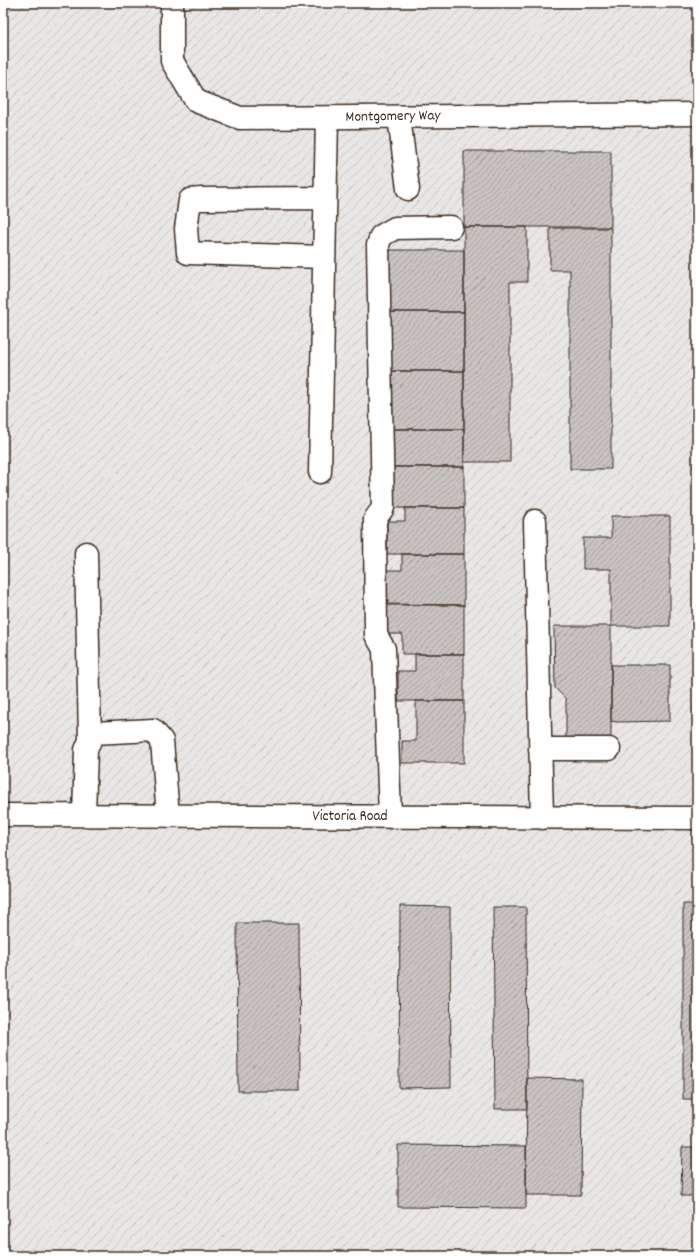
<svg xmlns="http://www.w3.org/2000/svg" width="700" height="1259" font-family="Dekko,sans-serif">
<defs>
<pattern id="industrial-furrows" width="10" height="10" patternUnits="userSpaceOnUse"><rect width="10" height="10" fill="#e9e7e6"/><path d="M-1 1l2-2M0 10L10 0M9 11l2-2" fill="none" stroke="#c9c6c5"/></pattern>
<pattern id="building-hatch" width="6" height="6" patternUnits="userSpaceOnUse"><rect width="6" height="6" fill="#c9c3c1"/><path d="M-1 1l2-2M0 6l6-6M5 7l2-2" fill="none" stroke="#a49f9c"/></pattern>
</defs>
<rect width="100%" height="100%" fill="#f7f6f6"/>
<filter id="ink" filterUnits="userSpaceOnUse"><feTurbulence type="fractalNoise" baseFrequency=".025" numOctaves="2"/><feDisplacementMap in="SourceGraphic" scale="8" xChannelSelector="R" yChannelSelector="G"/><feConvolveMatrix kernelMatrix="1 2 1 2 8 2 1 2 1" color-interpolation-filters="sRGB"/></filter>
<g filter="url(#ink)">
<path fill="url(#industrial-furrows)" d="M3,3H697V1256H3Z"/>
<path fill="url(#building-hatch)" stroke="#3b2a1e" d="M464,151H611V227H464Z
M464,227H527V282H510V462H464Z
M550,228H611V469H570V270H550Z
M389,250H464V312H389Z
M389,312H464V371H389Z
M389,371H464V429H389Z
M389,429H464V467H389Z
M393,467H464V508H393Z
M405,508H464V554H387V521H405Z
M611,516H670V626H611V569H583V538H611Z
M694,552H697V570H694Z
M402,554H464V605L384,604V570H402Z
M387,605H464V654H402V634H387Z
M694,608H697V628H695Z
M554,626H611V739H566V699L555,688Z
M415,654H464V701H398V671H415Z
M611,665H670V721L617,722L611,721Z
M694,700H697V724H694Z
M416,701H464V763H402V741H416Z
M683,904H697V1099H683Z
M400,906L450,907L451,1087L399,1088Z
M493,907H526L527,1109H495Z
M237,923H299L300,1091H238Z
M527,1078L582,1079L581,1195H526Z
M398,1145L526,1146V1208L398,1207Z
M682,1147H697V1196H681Z"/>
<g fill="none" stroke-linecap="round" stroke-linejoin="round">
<g stroke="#3b2a1e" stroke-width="25">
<path id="minor" d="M172,3V61L196,101L240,118L697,114
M399,117L408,189
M324,257L188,253L186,229L190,200L201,199L325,198
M320,472L327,118
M535,521L542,818
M86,553L90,740
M540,749H609
M3,815L697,818
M84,816L86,750L93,733L153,730L162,741L168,816
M390,817L384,649L376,635L375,519L383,508L378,245L381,236L395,228L451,227"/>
</g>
<use href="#minor" stroke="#fff" stroke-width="22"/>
</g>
</g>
<g text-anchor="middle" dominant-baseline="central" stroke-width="3.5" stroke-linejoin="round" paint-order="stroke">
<g font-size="15" fill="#3b2a1e" stroke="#fff">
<text transform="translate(393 117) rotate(-1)">Montgomery Way</text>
<text x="350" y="817">Victoria Road</text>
</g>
</g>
<rect width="700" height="1259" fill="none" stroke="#fff" stroke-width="16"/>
<rect x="8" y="8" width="684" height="1243" fill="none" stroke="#3b2a1e" stroke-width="1.5" filter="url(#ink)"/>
</svg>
